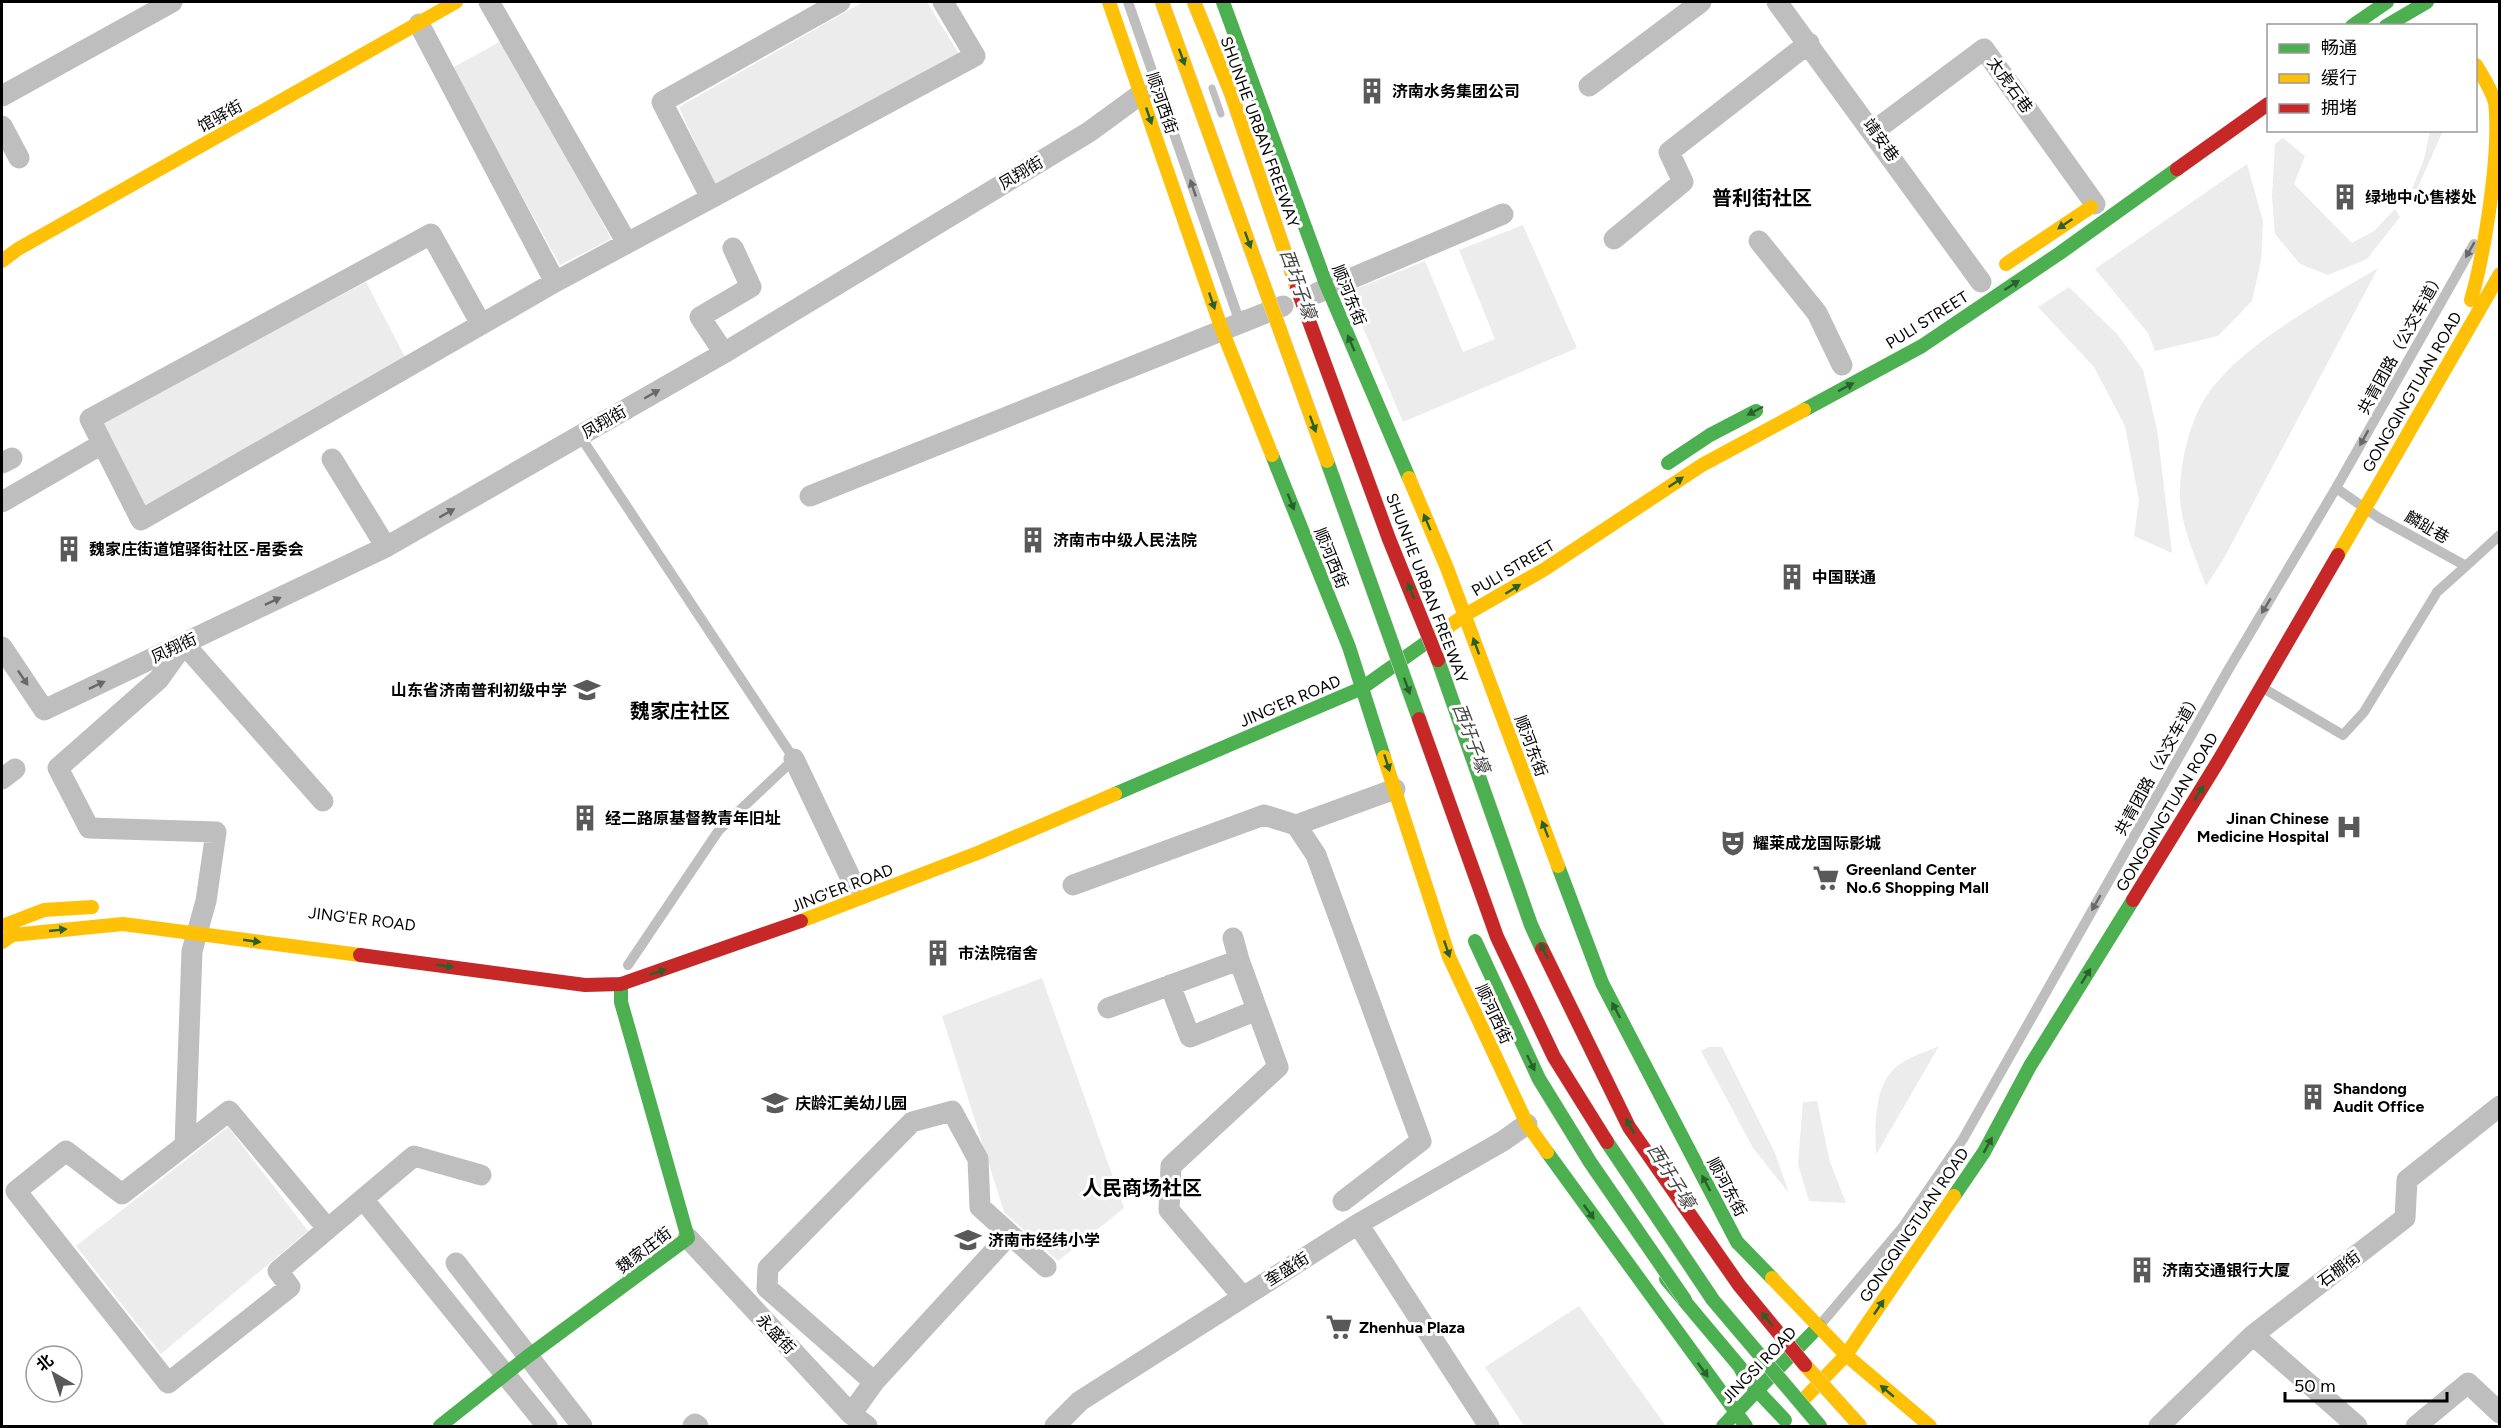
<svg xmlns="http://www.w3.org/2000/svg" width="2501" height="1428" font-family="Figtree,'Noto Sans SC',sans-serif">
<rect width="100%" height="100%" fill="#fff"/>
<path fill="#ececec" d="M863,2H927L959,54L714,185L679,107Z
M505,39L611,239L560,265L452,68Z
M2430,131H2443L2417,189H2412L2424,159Z
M2283,138L2305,156L2294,184L2352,243L2374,231L2395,209L2400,217L2367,259L2328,275L2300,264L2275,234L2272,196L2275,144Z
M2247,164L2263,221L2261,261L2252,301L2218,336L2155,351L2148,333L2095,269Z
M1523,225L1577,348L1403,422L1348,292L1425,261L1463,352L1495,339L1459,250Z
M2378,268L2224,558L2206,586C2196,558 2180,525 2180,495C2180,465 2187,433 2200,407C2229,350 2325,300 2378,268Z
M366,282L405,357L144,509L101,422Z
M2069,287L2118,335L2143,370L2157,429L2172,553L2134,536L2139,500L2125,426L2094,367L2038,307Z
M1042,978L1124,1208L1058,1261L1004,1212L942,1016Z
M1939,1046L1876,1155C1875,1126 1873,1082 1900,1064C1911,1056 1926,1052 1939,1046Z
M1708,1047H1722L1775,1153L1789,1193L1753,1148L1701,1051Z
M1817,1101L1830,1162L1846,1203L1809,1201L1798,1164L1803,1102Z
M228,1127L308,1231L161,1354L76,1246Z
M1579,1306L1666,1426H1524L1485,1367Z"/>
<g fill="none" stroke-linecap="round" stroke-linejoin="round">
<path stroke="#bfbfbf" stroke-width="7" d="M1212,88L1221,114"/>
<path stroke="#bebebe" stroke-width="10" d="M1128,2L1238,317L1249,314
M580,436L794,759L719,830L628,965
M2336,488L2379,518L2466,566L2500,535
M2263,688L2343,735L2364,712L2437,592L2466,566
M1820,1325L1902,1228L1963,1139L2227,672L2336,488L2474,244"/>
<path stroke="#bebebe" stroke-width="21" d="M489,2L627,243
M1777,2L1981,282
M419,24L555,282
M1589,86L1701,2
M2,96L172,2
M2,126L19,158
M1874,131L1984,49L2095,204
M711,198L662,102L840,2
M1614,239L1683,182L1669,152L1809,43
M1759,241L1817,313L1842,365
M1317,293L1503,214
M481,324L431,234L90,419L141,520L555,282L975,56L943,2
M724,353L700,317L751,287L733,248
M332,459L386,547
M2,463L12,458
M810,496L1283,306
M2,502L102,444
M2,647L44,710L386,547L724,353L1089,132L1141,94
M794,759L853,883
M2,779L15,769
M1296,825L1395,789
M1073,885L1264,815L1296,825L1316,855L1421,1141L1343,1201
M1233,938L1239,960
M1170,985L1190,1037L1257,1010
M1108,1008L1239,960L1278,1067L1171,1166L1169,1210L1243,1297
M185,1145L192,951L206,901L216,832L89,828L58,768L159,679L184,644L323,801
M481,1175L414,1156L363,1199L547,1426
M1358,1224L1489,1426
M327,1228L229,1111L122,1194L66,1151L16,1191L168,1383L290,1287L278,1271L363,1199
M688,1238L851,1414L867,1426
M456,1263L582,1426
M2253,1335L2357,1426
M874,1382L767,1288L768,1268L912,1122L952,1111L978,1159L980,1207L1046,1267
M851,1414L874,1382L1010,1234
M693,1426L695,1424L698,1426
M1055,1426L1080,1401L1358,1224L1503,1141L1527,1124
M2159,1426L2253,1335L2405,1218L2407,1180L2500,1106
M2416,1426L2468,1383L2500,1413"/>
<path stroke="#4caf50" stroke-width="14" d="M1223,2L1326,284L1409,478
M2352,26L2387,2
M2386,26L2427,2
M1804,410L1922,346L2060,253L2177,169
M1272,455L1349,647L1384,757
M1668,463L1710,435L1756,411
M1115,794L1362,688L1434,637
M1558,866L1602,983L1737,1242L1772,1278
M1547,1152L1746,1426
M1954,1196L1984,1152L2030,1066L2133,900
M1666,1279L1740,1367L1746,1379L1785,1420
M440,1426L527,1357L688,1238L621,1002V984
M1723,1426L1819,1326"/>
<path stroke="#ffc107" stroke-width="14" d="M1109,2L1222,330L1272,455
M2,261L18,249L456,2
M2006,264L2091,207
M2471,300C2485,251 2501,151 2495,102C2491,89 2483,77 2476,65
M1409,478L1447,568L1558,866
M2338,555L2500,274
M1434,637L1465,615L1545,569L1702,465L1804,410
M1384,757L1449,957L1527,1124L1547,1152
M801,921L980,852L1115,794
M5,925L44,910L92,907
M2,942L12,935L123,924L360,955
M1772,1278L1846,1355L1930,1426
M1803,1400L1846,1355L1954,1196"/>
<path stroke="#c62828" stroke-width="14" d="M2177,169L2268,104
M2133,900L2219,760L2338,555
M360,955L585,985L621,984L801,921"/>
<g stroke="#dbdbdb" stroke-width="15" stroke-linecap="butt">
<path id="fast-bridge" d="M1327,461L1419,719
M1438,660L1531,925L1542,949
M1475,941L1539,1079L1590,1162L1685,1300
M1607,1142L1713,1300L1820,1426"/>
</g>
<g stroke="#dbdbdb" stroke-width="15" stroke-linecap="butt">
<path id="slow-bridge" d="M1162,2L1327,461
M1194,2L1231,93L1297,288
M1805,1365L1860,1426"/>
</g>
<g stroke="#dbdbdb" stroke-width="15" stroke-linecap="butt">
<path id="jam-bridge" d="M1297,288L1389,539L1438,660
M1419,719L1497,937L1554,1057L1607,1142
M1542,949L1629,1127L1739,1285L1805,1365"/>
</g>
<use href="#fast-bridge" stroke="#4caf50" stroke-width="14"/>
<use href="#slow-bridge" stroke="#ffc107" stroke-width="14"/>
<use href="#jam-bridge" stroke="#c62828" stroke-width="14"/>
</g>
<defs><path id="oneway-solid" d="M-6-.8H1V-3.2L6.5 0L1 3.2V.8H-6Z" transform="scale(1.5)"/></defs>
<g fill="#2a602c">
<use href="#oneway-solid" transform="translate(1182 57) rotate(70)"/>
<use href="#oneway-solid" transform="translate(1149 116) rotate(71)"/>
<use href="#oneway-solid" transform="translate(2065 224) rotate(146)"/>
<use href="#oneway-solid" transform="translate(1248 240) rotate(70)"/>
<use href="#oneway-solid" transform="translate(2012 285) rotate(-33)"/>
<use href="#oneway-solid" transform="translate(1212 301) rotate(71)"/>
<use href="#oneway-solid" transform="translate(1351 343) rotate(-113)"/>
<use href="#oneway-solid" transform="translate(1846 387) rotate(-28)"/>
<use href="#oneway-solid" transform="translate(1755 411) rotate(152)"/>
<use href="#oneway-solid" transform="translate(1313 424) rotate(70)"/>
<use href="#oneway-solid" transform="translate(1676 482) rotate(-34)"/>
<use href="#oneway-solid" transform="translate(1291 502) rotate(68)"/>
<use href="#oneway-solid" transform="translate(1427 522) rotate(-113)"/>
<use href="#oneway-solid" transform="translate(1513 589) rotate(-32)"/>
<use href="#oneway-solid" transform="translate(1411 591) rotate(-112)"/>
<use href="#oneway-solid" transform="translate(1476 646) rotate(-110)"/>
<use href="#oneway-solid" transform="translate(1407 686) rotate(70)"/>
<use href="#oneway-solid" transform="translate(1387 763) rotate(72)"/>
<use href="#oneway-solid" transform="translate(2199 793) rotate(-58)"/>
<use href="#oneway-solid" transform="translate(1545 829) rotate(-111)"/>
<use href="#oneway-solid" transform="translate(58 930) rotate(-6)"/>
<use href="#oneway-solid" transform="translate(252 941) rotate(8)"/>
<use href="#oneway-solid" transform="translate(1447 949) rotate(71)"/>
<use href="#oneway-solid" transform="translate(1544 951) rotate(-116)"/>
<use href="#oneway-solid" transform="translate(445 966) rotate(8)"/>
<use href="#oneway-solid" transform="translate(658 972) rotate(-18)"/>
<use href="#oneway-solid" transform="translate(2086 976) rotate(-58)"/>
<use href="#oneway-solid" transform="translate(1616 1010) rotate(-118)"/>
<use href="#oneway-solid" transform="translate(1531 1063) rotate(64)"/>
<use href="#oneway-solid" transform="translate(1630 1126) rotate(-120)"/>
<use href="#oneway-solid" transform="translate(1988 1145) rotate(-61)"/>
<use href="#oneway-solid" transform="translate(1706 1183) rotate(-118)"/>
<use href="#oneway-solid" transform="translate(1589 1212) rotate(54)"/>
<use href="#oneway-solid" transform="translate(1879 1307) rotate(-56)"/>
<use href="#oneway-solid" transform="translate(1767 1319) rotate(-129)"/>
<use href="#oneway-solid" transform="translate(1703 1370) rotate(54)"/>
<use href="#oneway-solid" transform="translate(1887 1391) rotate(-140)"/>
</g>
<g fill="#686868">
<use href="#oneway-solid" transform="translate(1193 188) rotate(-109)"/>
<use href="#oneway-solid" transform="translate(2470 250) rotate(120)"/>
<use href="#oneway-solid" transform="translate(652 394) rotate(-30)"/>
<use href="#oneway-solid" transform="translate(2364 438) rotate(119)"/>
<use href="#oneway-solid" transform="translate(447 513) rotate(-30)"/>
<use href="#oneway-solid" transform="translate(273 601) rotate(-25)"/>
<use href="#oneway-solid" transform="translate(2266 606) rotate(121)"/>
<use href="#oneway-solid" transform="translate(23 678) rotate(56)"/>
<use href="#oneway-solid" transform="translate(97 685) rotate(-25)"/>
<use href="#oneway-solid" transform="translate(2096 903) rotate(120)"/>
</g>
<defs>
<g id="building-bare" transform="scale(2.07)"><path d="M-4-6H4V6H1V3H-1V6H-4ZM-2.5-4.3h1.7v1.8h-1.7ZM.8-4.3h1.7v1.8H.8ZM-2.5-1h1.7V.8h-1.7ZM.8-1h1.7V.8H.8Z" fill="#595959" stroke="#fff" stroke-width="2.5" paint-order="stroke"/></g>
<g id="school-bare" transform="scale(2.07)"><path d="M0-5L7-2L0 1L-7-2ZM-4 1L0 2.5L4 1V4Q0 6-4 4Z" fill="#595959" stroke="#fff" stroke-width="2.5" paint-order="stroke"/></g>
<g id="hospital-bare" transform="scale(2.07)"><path d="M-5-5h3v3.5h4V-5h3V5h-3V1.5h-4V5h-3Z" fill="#595959" stroke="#fff" stroke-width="2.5" paint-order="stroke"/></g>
<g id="theatre-bare" transform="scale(2.07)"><path d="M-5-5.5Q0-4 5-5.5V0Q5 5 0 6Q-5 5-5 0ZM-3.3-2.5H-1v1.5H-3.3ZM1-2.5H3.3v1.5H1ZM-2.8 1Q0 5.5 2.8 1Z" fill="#595959" stroke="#fff" stroke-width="2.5" paint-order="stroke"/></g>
<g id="supermarket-bare" transform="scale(2.07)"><path d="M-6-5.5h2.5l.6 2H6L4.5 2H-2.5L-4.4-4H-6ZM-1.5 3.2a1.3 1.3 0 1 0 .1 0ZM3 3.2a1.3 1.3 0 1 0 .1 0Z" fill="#595959" stroke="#fff" stroke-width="2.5" paint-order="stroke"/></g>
</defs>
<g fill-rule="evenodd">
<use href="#building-bare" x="1372" y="91"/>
<use href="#building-bare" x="2345" y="197"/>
<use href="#building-bare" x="1033" y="540"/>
<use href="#building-bare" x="69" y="549"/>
<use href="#building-bare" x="1792" y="577"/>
<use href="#school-bare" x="587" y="690"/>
<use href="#building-bare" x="585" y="818"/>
<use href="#hospital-bare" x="2349" y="827"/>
<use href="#theatre-bare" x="1733" y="843"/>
<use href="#supermarket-bare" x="1826" y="878"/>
<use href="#building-bare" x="938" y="953"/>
<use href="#building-bare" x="2313" y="1097"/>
<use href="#school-bare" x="775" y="1103"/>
<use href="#school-bare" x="968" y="1240"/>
<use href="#building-bare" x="2142" y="1270"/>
<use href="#supermarket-bare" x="1339" y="1327"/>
</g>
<g text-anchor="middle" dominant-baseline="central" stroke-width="6" stroke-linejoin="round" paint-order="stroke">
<g font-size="16" fill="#000" stroke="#fff">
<text transform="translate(2010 85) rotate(54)">太虎石巷</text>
<text transform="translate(1162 103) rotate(71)">顺河西街</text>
<text transform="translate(220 116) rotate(-29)">馆驿街</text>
<text transform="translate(1260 132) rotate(70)">SHUNHE URBAN FREEWAY</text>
<text transform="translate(1881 140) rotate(54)">靖安巷</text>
<text transform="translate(1021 173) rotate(-31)">凤翔街</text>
<text transform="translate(1349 295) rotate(68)">顺河东街</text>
<text transform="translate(1927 320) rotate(-32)">PULI STREET</text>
<text transform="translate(2401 343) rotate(-61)">共青团路（公交车道）</text>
<text transform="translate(2412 392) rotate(-60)">GONGQINGTUAN ROAD</text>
<text transform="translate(604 422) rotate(-30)">凤翔街</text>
<text transform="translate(2427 527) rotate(30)">麟趾巷</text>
<text transform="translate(1331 558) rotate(68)">顺河西街</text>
<text transform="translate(1513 568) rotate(-31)">PULI STREET</text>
<text transform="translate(1427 588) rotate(69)">SHUNHE URBAN FREEWAY</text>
<text transform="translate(174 648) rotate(-25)">凤翔街</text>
<text transform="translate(1290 701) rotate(-23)">JING'ER ROAD</text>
<text transform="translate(1531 746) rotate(69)">顺河东街</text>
<text transform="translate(2158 764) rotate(-61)">共青团路（公交车道）</text>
<text transform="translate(2167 812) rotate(-59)">GONGQINGTUAN ROAD</text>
<text transform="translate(842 888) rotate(-21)">JING'ER ROAD</text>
<text transform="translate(362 919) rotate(7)">JING'ER ROAD</text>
<text transform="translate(1494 1014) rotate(65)">顺河西街</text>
<text transform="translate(1727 1187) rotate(62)">顺河东街</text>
<text transform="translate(1914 1225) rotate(-56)">GONGQINGTUAN ROAD</text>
<text transform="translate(644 1250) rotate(-37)">魏家庄街</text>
<text transform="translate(1287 1269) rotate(-32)">奎盛街</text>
<text transform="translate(2339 1269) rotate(-37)">石棚街</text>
<text transform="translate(776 1334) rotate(47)">永盛街</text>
<text transform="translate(1759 1365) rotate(-46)">JINGSI ROAD</text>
</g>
<g font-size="16" font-weight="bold" fill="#000" stroke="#fff" text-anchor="start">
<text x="1392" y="91">济南水务集团公司</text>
<text x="2365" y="197">绿地中心售楼处</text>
<text x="1053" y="540">济南市中级人民法院</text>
<text x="89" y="549">魏家庄街道馆驿街社区-居委会</text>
<text x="1812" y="577">中国联通</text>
<text x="567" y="690" text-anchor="end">山东省济南普利初级中学</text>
<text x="605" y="818">经二路原基督教青年旧址</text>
<text x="2329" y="818" text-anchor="end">Jinan Chinese<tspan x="2329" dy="18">Medicine Hospital</tspan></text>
<text x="1753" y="843">耀莱成龙国际影城</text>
<text x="1846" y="869">Greenland Center<tspan x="1846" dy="18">No.6 Shopping Mall</tspan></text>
<text x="958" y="953">市法院宿舍</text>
<text x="2333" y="1088">Shandong<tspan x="2333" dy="18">Audit Office</tspan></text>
<text x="795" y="1103">庆龄汇美幼儿园</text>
<text x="988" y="1240">济南市经纬小学</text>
<text x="2162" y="1270">济南交通银行大厦</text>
<text x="1359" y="1327">Zhenhua Plaza</text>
</g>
<g font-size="18" font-style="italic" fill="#444" stroke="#fff">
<text transform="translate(1298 284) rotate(70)">西圩子壕</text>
<text transform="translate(1471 738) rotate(69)">西圩子壕</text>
<text transform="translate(1671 1176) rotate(58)">西圩子壕</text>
</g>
<g font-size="20" font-weight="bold" fill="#000" stroke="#fff">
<text x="1762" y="198">普利街社区</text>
<text x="680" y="711">魏家庄社区</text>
<text x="1142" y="1188">人民商场社区</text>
</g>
</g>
<rect width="2501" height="1428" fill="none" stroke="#000000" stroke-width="6"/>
<rect x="2267" y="24" width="210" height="108" fill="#ffffff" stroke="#999999" stroke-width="1.5"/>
<rect x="2279" y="44" width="30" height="9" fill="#4caf50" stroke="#999999" stroke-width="1.5"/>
<text x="2321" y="54" font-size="18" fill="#000000">畅通</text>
<rect x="2279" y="74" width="30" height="9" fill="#ffc107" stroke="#999999" stroke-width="1.5"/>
<text x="2321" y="84" font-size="18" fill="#000000">缓行</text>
<rect x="2279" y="104" width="30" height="9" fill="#c62828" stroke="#999999" stroke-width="1.5"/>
<text x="2321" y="114" font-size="18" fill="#000000">拥堵</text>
<g transform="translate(54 1374) rotate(321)"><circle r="28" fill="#ffffff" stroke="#999999" stroke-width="1.5"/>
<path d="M0-4.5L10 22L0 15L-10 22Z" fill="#595959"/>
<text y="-9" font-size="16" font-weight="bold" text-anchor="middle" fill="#000000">北</text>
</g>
<path d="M2285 1392v9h162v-9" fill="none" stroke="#000000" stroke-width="3"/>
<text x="2294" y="1392" font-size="18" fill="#000000" stroke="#ffffff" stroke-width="4.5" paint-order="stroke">50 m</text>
</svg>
